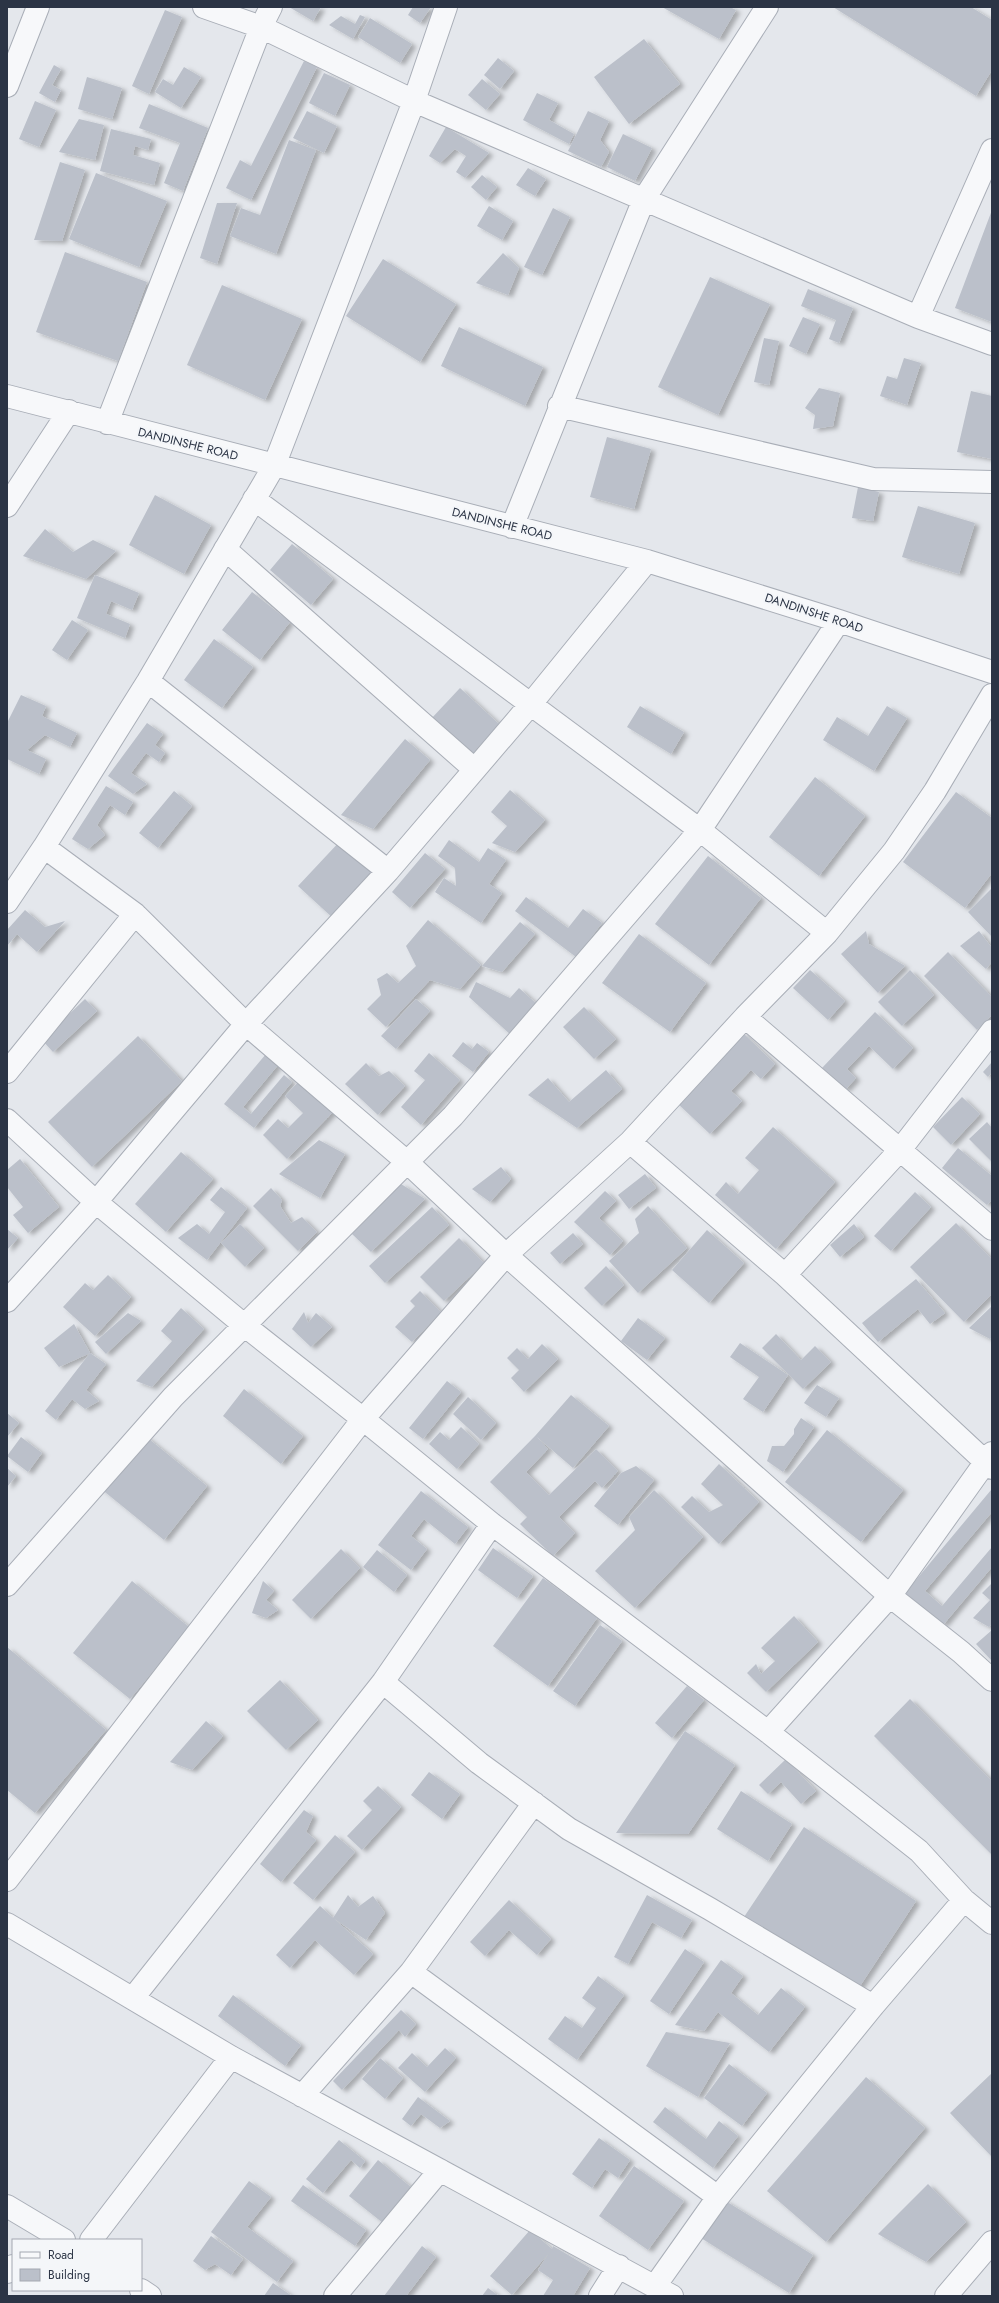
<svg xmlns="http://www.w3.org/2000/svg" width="999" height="2303" font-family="Jost,sans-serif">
<defs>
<filter id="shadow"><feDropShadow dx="4.5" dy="2.5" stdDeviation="2" flood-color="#0004"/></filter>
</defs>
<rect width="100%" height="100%" fill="#e4e7ec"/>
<path fill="#bbc0ca" filter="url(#shadow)" d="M289,7H321L313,21Z
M413,7H431L420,23L408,15Z
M662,7H730L736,10L719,39Z
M833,7H971L992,20V70L976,96Z
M165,10L182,17L149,94L132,86Z
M360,15L365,17L353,39L329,25L341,16L355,24Z
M370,18L412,44L400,63L358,37Z
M644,39L680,84L629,124L594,77Z
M498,58L514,71L500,89L484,75Z
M304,61L317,67L251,200L226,188L240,160L251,166Z
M54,65L61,69L52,85L61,90L55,102L39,93Z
M184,67L201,77L181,108L155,92L163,79L173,85Z
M324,73L350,85L335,116L309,103Z
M87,77L122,88L112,119L78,109Z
M482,79L500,94L486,110L468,95Z
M537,93L558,103L549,120L574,134L569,144L523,120Z
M35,101L56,110L39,147L19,139Z
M149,104L208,128L183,191L164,183L180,143L139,128Z
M307,111L337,126L324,153L293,138Z
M588,111L609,121L600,140L609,152L601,167L568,151Z
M79,119L104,125L95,160L59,152Z
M446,127L489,153L465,178L456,172L466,156L455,149L440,163L429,156Z
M111,129L151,139L148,150L135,146L133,155L160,163L154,185L100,171Z
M623,134L652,148L635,181L607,167Z
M289,140L316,150L276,254L230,236L241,208L260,215Z
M60,162L85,170L62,241L34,240Z
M528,168L546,179L535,196L516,185Z
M96,173L167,201L139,267L69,239Z
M482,175L497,187L486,200L471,187Z
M217,203H237L217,264L200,258Z
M489,206L513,221L502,240L477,226Z
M553,208L570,217L542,275L524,267Z
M992,210V322L955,308Z
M65,252L147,282L118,361L36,332Z
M503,253L519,268L508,295L476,283Z
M383,259L456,304L420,362L346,316Z
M710,277L770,304L718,415L658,387Z
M222,285L302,319L265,400L187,365Z
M808,289L853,308L839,343L829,339L836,320L801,306Z
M803,317L820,324L806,354L789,346Z
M459,327L543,367L525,406L441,366Z
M764,338L779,341L769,385L754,382Z
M904,358L921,363L907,405L880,396L887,376L897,379Z
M819,388L840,393L833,426L813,429L815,415L805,408Z
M971,391L992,396V459L957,452Z
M607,437L651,449L634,509L590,497Z
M858,487L879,492L873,521L852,518Z
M155,495L211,525L184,574L129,545Z
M918,506L975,523L959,574L902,557Z
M45,529L73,552L93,540L116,551L86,579L23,556Z
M292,544L333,579L311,605L270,570Z
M95,575L139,593L132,610L111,601L106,614L130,624L125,638L77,618Z
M252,592L290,622L260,660L222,630Z
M72,620L88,630L67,660L52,650Z
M214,639L253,667L222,708L184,680Z
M460,688L499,724L470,756L430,720Z
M21,695L46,706L42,716L77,733L70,747L45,735L27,750L46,759L39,774L7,759V723Z
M640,706L684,732L671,754L627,727Z
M887,706L907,718L874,771L823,740L837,717L868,736Z
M147,723L163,734L155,745L165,753L159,762L146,753L131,773L147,784L133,794L108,776Z
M405,739L430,760L373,829L341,815Z
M815,777L865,816L819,876L769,837Z
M106,786L133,802L125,815L110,805L97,825L105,835L88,849L72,839Z
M510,790L545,820L515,852L492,843L507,826L491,812Z
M174,791L192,806L158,848L139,833Z
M956,792L992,818V873L965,908L903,862Z
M342,839L377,871L334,919L298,886Z
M449,840L479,862L488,848L506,860L489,884L502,893L481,923L435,892L444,878L456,886L455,868L438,856Z
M425,853L445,869L410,908L392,892Z
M708,856L761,898L709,965L655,924Z
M992,888V937L968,912Z
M526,897L568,928L583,909L602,923L576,957L515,911Z
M25,910L45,927L65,921L37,952L17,934L7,946V930Z
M428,920L481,965L460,989L430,980L386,1027L367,1009L381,995L377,979L387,973L398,983L416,966L406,946Z
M520,922L535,934L502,972L482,966Z
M866,931L869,944L905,966L878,993L841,954Z
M979,931L992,948V962L986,969L960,946Z
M639,934L706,983L670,1032L602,983Z
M948,952L992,997V1015L977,1030L924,976Z
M810,970L845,1001L828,1020L793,988Z
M910,970L934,995L902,1026L878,1002Z
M476,982L510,998L519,988L539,1006L512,1036L469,997Z
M85,999L97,1011L53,1052L42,1040Z
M416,999L430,1011L396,1049L381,1036Z
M584,1007L616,1039L594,1059L563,1027Z
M875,1012L913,1048L893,1069L869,1046L847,1069L856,1078L845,1090L822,1068Z
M742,1032L775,1064L761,1079L751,1070L731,1091L742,1101L710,1134L676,1102Z
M138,1036L182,1081L92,1167L48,1122Z
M463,1042L472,1049L477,1043L489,1052L473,1072L452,1056Z
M429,1053L460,1080L421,1125L401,1107L425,1080L414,1071Z
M266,1054L278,1065L243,1107L251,1114L284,1075L292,1082L254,1128L224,1104Z
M992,1062V1072L988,1077L983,1072Z
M366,1063L379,1076L389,1071L405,1086L378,1115L345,1084Z
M606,1070L622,1089L577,1128L528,1095L548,1078L569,1102Z
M301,1079L334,1111L287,1159L263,1135L278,1119L288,1128L303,1113L285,1096Z
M962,1097L980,1114L951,1145L933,1127Z
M987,1122L992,1128V1162L969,1139Z
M773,1127L835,1182L776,1249L715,1195L726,1182L738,1194L759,1170L745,1158Z
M319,1140L345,1154L320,1198L279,1174Z
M958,1148L992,1176V1200L987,1205L942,1168Z
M181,1152L213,1179L166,1232L135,1204Z
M20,1159L59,1207L28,1233L13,1215L23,1207L7,1187V1170Z
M501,1167L511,1179L490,1202L472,1189Z
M645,1174L656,1188L629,1209L618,1195Z
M401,1184L425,1199L371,1252L352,1234Z
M221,1187L247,1208L207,1260L178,1238L197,1224L209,1234L225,1212L210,1200Z
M271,1188L282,1200L280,1206L291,1223L302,1217L317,1232L298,1251L253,1206Z
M605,1191L616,1201L599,1218L623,1241L610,1255L574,1222Z
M915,1192L931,1207L891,1251L874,1236Z
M648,1206L687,1248L638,1293L609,1261L639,1233L635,1219Z
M432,1207L449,1225L385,1283L369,1266Z
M956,1223L992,1259V1294L964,1322L910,1267Z
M240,1224L264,1248L245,1267L221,1243Z
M854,1224L864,1237L840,1257L830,1245Z
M7,1229L18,1238L7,1250Z
M707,1230L744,1263L709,1303L672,1270Z
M573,1233L583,1244L560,1264L550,1253Z
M459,1238L484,1263L444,1301L420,1277Z
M606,1266L624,1285L602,1306L584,1288Z
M108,1275L131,1297L95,1336L63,1307L85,1283L93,1290Z
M916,1279L945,1313L930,1324L918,1309L878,1342L862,1323Z
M420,1291L441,1312L412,1342L395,1327L415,1306L410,1301Z
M992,1306V1337L990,1339L969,1328Z
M181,1308L204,1329L152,1387L136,1381L172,1341L161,1331Z
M304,1312L308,1323L316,1313L332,1327L311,1347L292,1329Z
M128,1313L141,1321L106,1354L95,1342Z
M638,1318L665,1338L647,1360L621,1341Z
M74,1324L90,1353L59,1367L44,1348Z
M776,1334L801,1360L815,1346L831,1362L803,1389L762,1348Z
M740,1343L788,1375L763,1412L743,1399L759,1377L730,1357Z
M542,1344L558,1359L524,1392L511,1378L519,1370L507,1358L517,1348L528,1359Z
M90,1353L106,1364L86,1390L99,1401L85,1409L72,1399L56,1420L45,1411Z
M447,1381L461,1392L423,1439L409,1428Z
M817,1385L839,1398L826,1417L804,1403Z
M244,1389L303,1436L281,1464L223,1416Z
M571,1395L609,1426L573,1468L537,1437L548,1449L526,1472L549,1495L596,1449L618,1471L602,1488L595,1481L559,1517L575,1533L553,1556L520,1524L527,1517L490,1482L535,1436Z
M468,1397L496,1423L481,1440L453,1414Z
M7,1413L19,1423L7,1437Z
M801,1418L814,1427L783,1472L767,1461L772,1446H784L794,1434V1429Z
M461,1427L479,1444L457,1469L429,1444L440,1432L449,1440Z
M827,1430L903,1490L861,1542L785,1482Z
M144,1435L207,1486L164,1540L100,1488Z
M21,1437L42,1453L28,1472L7,1456Z
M719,1464L759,1502L719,1544L681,1507L692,1496L709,1512L723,1505L701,1484Z
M636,1466L654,1480L618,1525L594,1506L621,1473Z
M7,1468L16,1476L7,1487Z
M654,1490L703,1537L635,1608L595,1571L635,1530L629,1517Z
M991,1490L992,1512L925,1591L942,1606L992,1547V1567L943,1625L905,1593Z
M421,1491L468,1527L455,1544L424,1519L411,1536L427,1549L411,1570L378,1545Z
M493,1548L533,1576L517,1598L478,1570Z
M341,1549L360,1568L311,1619L292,1600Z
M377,1550L407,1575L394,1592L363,1567Z
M543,1578L597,1618L548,1686L493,1646Z
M132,1581L189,1627L130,1699L73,1653Z
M263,1581L274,1591L266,1600L278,1610L266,1618L252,1613Z
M992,1583V1624L989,1627L973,1618L990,1600L982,1593Z
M794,1616L818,1642L766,1692L747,1673L756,1664L761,1674L775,1661L761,1648Z
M600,1625L622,1641L575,1706L553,1691Z
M992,1630V1661L976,1644Z
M7,1647L106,1730L35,1813L7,1790Z
M280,1680L318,1720L286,1750L247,1711Z
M687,1686L704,1700L672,1738L655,1723Z
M910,1699L992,1781V1855L874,1736Z
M206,1721L223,1736L192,1770L170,1762Z
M685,1731L735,1765L688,1834L616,1833Z
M786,1759L816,1791L801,1804L781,1782L768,1794L759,1785Z
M429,1772L460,1794L442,1819L411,1795Z
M378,1786L401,1807L362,1850L347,1836L372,1810L363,1801Z
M741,1791L792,1824L768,1861L717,1829Z
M304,1810L313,1816L306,1832L316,1840L281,1882L260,1864Z
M804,1827L916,1901L856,1992L744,1917Z
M335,1835L355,1852L313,1900L293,1883Z
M348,1895L358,1907L373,1896L385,1913L366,1940L333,1918Z
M647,1895L692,1920L681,1938L652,1922L628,1964L614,1957Z
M509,1900L551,1939L537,1955L509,1930L485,1956L470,1942Z
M320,1906L373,1954L354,1975L315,1940L290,1968L276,1955Z
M685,1949L704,1962L669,2014L650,2001Z
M721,1960L743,1976L731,1993L758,2015L781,1988L805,2007L769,2052L718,2012L704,2031L675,2025Z
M598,1976L624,1995L577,2060L548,2039L565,2016L582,2028L596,2008L582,1998Z
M233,1995L301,2045L285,2066L218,2016Z
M401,2010L416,2024L405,2037L399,2030L342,2090L333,2081Z
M666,2032L730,2043L698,2097L646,2066Z
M445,2048L456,2058L425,2092L398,2068L412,2053L427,2067Z
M380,2058L403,2078L385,2099L362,2079Z
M729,2064L767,2093L742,2126L704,2098Z
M992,2073V2157L950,2113Z
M866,2077L925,2128L826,2242L767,2191Z
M418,2097L450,2121L440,2128L421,2114L411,2126L402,2119Z
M665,2107L706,2139L719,2121L738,2136L713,2168L653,2122Z
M599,2138L630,2160L618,2178L605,2169L592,2188L572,2174Z
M339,2140L365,2161L360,2168L351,2160L323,2193L306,2179Z
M378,2160L412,2188L383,2223L349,2196Z
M634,2166L684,2201L648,2250L599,2216Z
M249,2181L271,2197L247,2227L293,2261L277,2282L211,2232Z
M928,2184L966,2222L926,2262L878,2234Z
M303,2185L366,2230L355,2246L291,2201Z
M724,2200L813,2255L789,2293L701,2238Z
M530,2230L552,2249L553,2246L590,2268L573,2296H543L553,2280L538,2270L549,2253L512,2295L490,2276Z
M211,2236L243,2259L231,2275L215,2264L205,2270L193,2261Z
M422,2246L436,2257L406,2296H384Z
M273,2283L292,2296H264Z
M488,2288L499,2296H482Z"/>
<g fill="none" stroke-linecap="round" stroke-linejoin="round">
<g stroke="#a9aeb7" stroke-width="24">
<path id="minor" d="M204,7L261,27L414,101L918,317L992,344
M7,86L38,7
M918,317L992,150
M7,396L647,561L839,621L992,672
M559,406L873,479L992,482
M107,423L261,27L271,7
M254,499L700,830L827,933
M7,506L69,411
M512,527L644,199L767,7
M225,549L474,769
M148,681L388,871
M44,847L135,914L246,1024L407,1162L506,1255L890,1596L961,1652L992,1680
M7,902L44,847L148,681L274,466L414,101L446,7
M745,1017L992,1229
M7,1072L135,914
M7,1120L96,1202L244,1325L363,1419L492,1524L768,1732L919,1851L964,1900L992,1923
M630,1142L785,1275L992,1468
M785,1275L900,1150L992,1031
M7,1301L96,1202L246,1024L388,871L530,705L647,561
M7,1585L173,1397L453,1116L700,830L839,621
M383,1682L479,1763L569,1829L710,1909L873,2006
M768,1732L890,1596L992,1453
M7,1880L363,1419L506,1255L630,1142L745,1017L827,933L894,851L935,791L992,695
M7,1924L231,2057L672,2296
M411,1972L718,2197
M133,1998L383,1682L492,1524
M302,2096L411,1972L534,1803
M7,2206L64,2240
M91,2240L231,2057
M7,2272L13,2266
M655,2286L718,2197L873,2006L964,1900
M141,2290L150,2296
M335,2296L440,2170
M600,2296L619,2266
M946,2296L992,2242"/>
</g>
<use href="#minor" stroke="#f7f8fa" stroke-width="22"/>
</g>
<g text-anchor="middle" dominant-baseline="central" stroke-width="4" stroke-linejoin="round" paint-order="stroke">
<g font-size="12" fill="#2b3445" stroke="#f4f6f9">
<text transform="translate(188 444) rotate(14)">DANDINSHE ROAD</text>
<text transform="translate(502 524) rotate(14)">DANDINSHE ROAD</text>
<text transform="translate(814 613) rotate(18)">DANDINSHE ROAD</text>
</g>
</g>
<rect width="999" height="2303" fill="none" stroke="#2b3445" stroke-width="16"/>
<rect x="12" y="2239" width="130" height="52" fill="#f4f6f9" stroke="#a4a8b1"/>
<rect x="20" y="2252" width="20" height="6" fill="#f7f8fa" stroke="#a4a8b1"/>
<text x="48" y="2259" font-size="12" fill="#2b3445">Road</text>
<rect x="20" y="2269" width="20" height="12" fill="#bbc0ca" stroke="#a4a8b1"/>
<text x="48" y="2279" font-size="12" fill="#2b3445">Building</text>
</svg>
